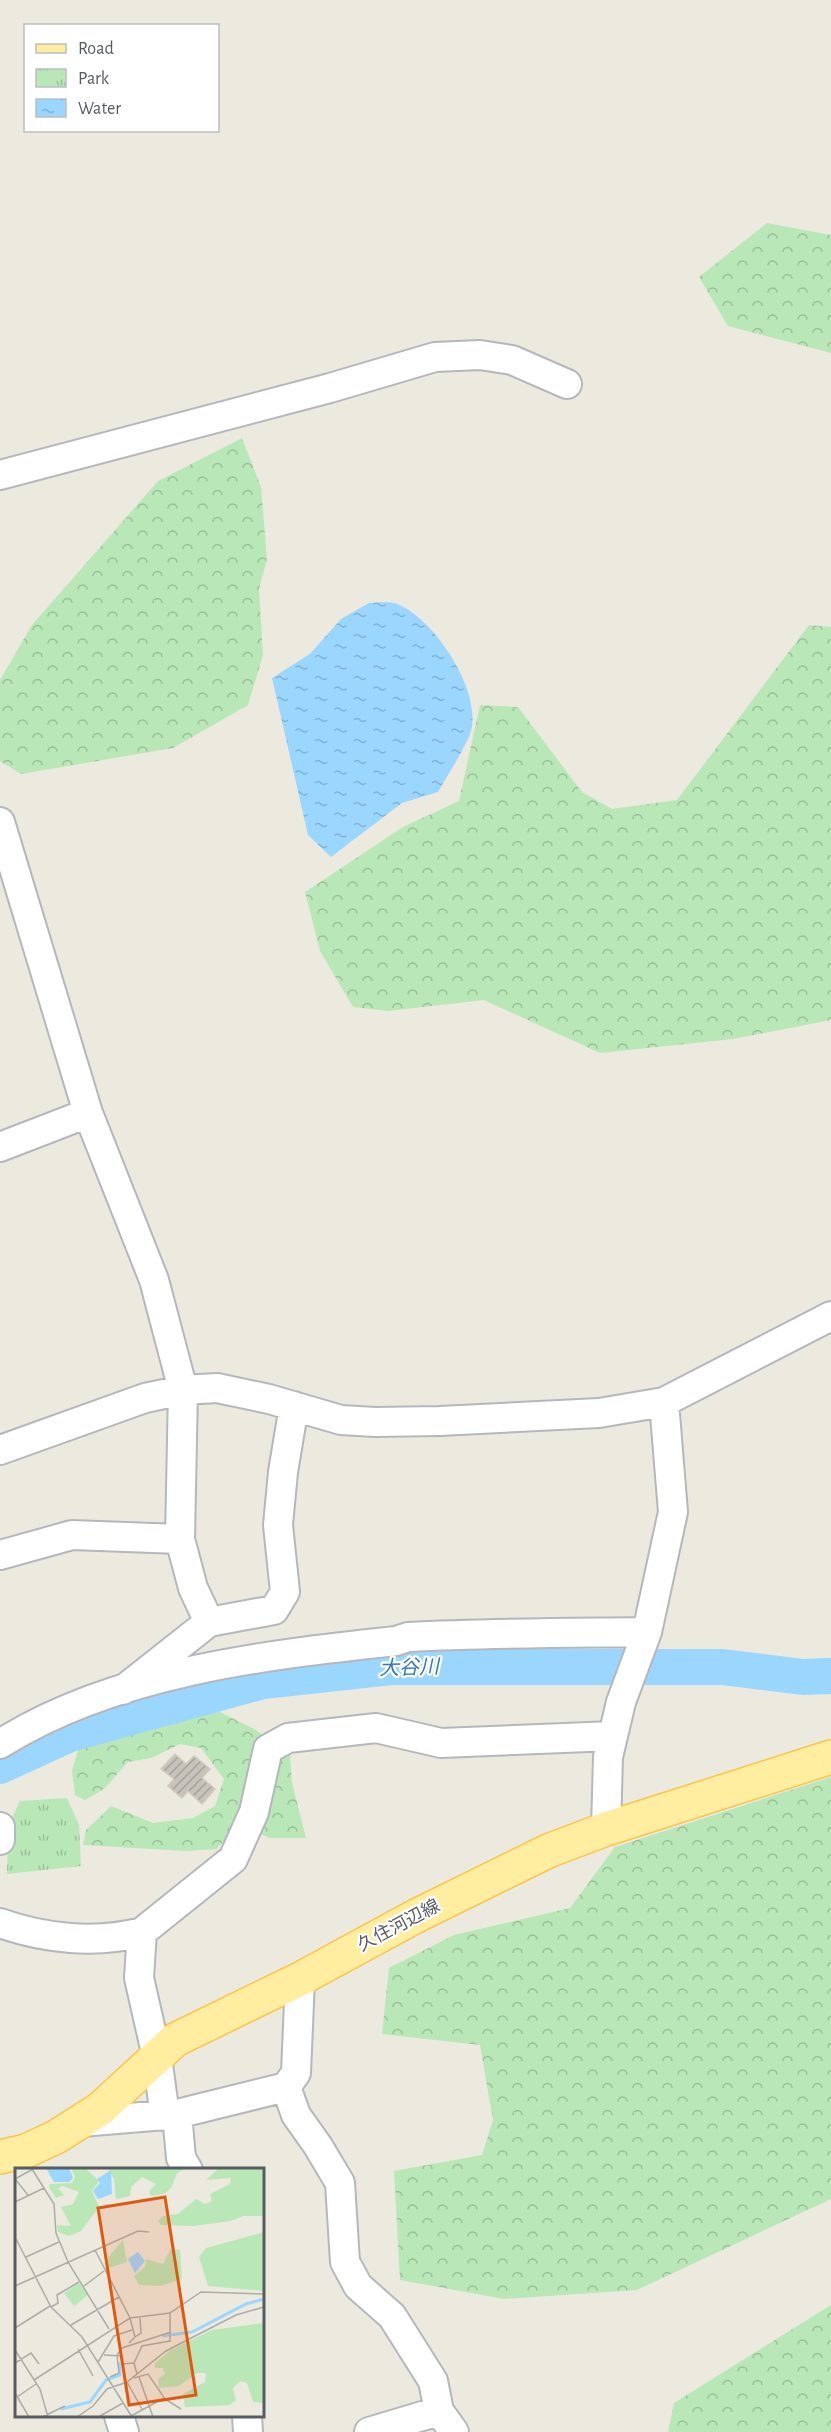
<svg xmlns="http://www.w3.org/2000/svg" width="831" height="2432" font-family="'Alegreya Sans','Noto Sans JP',sans-serif">
<defs>
<pattern id="forest-crowns" width="20" height="18" patternUnits="userSpaceOnUse" patternTransform="scale(1.5)"><rect width="20" height="18" fill="#b9e7b8"/><path d="M2 6a3 3 0 1 1 6 0M12 15a3 3 0 1 1 6 0" fill="none" stroke="#99be99"/></pattern>
<pattern id="park-tufts" width="24" height="20" patternUnits="userSpaceOnUse" patternTransform="scale(1.5)"><rect width="24" height="20" fill="#b9e7b8"/><path d="M3 7l-1-3M5 7V3M7 7l1-3M15 17l-1-3M17 17v-4M19 17l1-3" fill="none" stroke="#99be99"/></pattern>
<pattern id="water-ripples" width="26" height="14" patternUnits="userSpaceOnUse" patternTransform="scale(1.5)"><rect width="26" height="14" fill="#9bd6ff"/><path d="M2 4q2-2 4 0t4 0M15 11q2-2 4 0t4 0" fill="none" stroke="#81b1d2"/></pattern>
<pattern id="building-hatch" width="6" height="6" patternUnits="userSpaceOnUse" patternTransform="scale(1.5)"><rect width="6" height="6" fill="#c7c3bb"/><path d="M-1 1l2-2M0 6l6-6M5 7l2-2" fill="none" stroke="#a4a29b"/></pattern>
</defs>
<rect width="100%" height="100%" fill="#ece9de"/>
<path fill="url(#forest-crowns)" d="M767,223L831,235V353L728,326L699,277Z
M242,438L261,487L267,559L259,589L263,655L248,705L173,748L21,774L0,761V680L32,625L158,481Z
M809,625L831,627V1020L733,1039L600,1053L484,1000L388,1011L353,1007L320,951L305,892L403,827L459,801L480,705L518,707L582,792L612,809L677,800Z
M208,1706L256,1730L290,1755L292,1783L306,1838H270L240,1825L216,1849L187,1851L83,1845L86,1830L111,1806L153,1823L193,1818L215,1806L224,1779L201,1748L180,1744L151,1758L128,1762L104,1789L85,1800L75,1795L72,1770L81,1741Z
M831,1777V2199L637,2290L504,2299L400,2280L394,2171L482,2155L493,2120L480,2045L382,2034L389,1968L454,1935L570,1908L615,1847Z
M831,2305V2432H668L674,2403Z"/>
<path fill="url(#park-tufts)" d="M67,1798L79,1825L81,1866L7,1874L8,1826L20,1801Z"/>
<path fill="url(#water-ripples)" d="M369,603C377,603 389,601 397,604C434,618 482,691 471,731C466,747 447,776 438,792L402,803L331,857L308,835L272,678L310,654L341,619Z"/>
<g fill="none" stroke-linecap="round" stroke-linejoin="round">
<path stroke="#9bd6ff" stroke-width="36" d="M0,1766L70,1734L263,1681L391,1667H722L803,1677L831,1676"/>
</g>
<path fill="url(#building-hatch)" stroke="#d1cabc" stroke-width="1.5" d="M175,1754L186,1764L194,1756L210,1769L202,1778L215,1789L202,1804L188,1791L182,1798L168,1786L174,1779L161,1769Z"/>
<g fill="none" stroke-linecap="round" stroke-linejoin="round">
<g stroke="#b4b8bd" stroke-width="32">
<path id="minor" d="M0,475L330,388L435,357L480,355L512,360L567,384
M0,822L88,1113L154,1280L183,1390L180,1539L193,1588L209,1622L123,1690
M0,1147L88,1113
M0,1450L145,1398L183,1390L217,1388L269,1399L341,1420L375,1422L440,1421L599,1413L664,1402L831,1316
M0,1555L72,1535L180,1539
M209,1622L274,1610L285,1592L278,1525L283,1472L294,1406
M0,1744C114,1672 265,1655 396,1641L408,1637C488,1633 567,1633 647,1632
M0,1827V1840
M606,1829L608,1757L621,1702L647,1632L673,1512L664,1402
M0,1923C45,1939 96,1944 142,1932
M286,2087L296,2073L300,1979
M177,2114L181,2158L188,2170
M165,2116L157,2057L139,1978L142,1932L233,1859L254,1812L268,1749L288,1738L376,1728L441,1743L613,1736
M81,2122L177,2114L286,2087L296,2115L318,2146L340,2183L345,2262L358,2286L392,2316L433,2381L439,2411L454,2432
M119,2416L124,2432
M247,2416L248,2432
M369,2432L439,2411"/>
</g>
<g stroke="#fcc448" stroke-width="36">
<path id="major" d="M0,2157L26,2151L56,2137L100,2109L175,2040L300,1979L416,1916L548,1851L606,1829L831,1757"/>
</g>
<use href="#minor" stroke="#fff" stroke-width="28"/>
<use href="#major" stroke="#ffeda0" stroke-width="33"/>
</g>
<g text-anchor="middle" dominant-baseline="central" stroke-width="4.5" stroke-linejoin="round" paint-order="stroke">
<g font-size="18" fill="#575c61" stroke="#fff">
<text transform="translate(399 1926) rotate(-28)">久住河辺線</text>
</g>
<g font-size="20" font-style="italic" fill="#3278b8" stroke="#fff">
<text transform="translate(409 1668) rotate(-2)">大谷川</text>
</g>
</g>
<g transform="translate(15 2168)">
<rect width="249" height="249" fill="#ece9de"/>
<path d="M64,115L73,127L59,138L49,125Z" fill="#b9e7b8"/>
<path d="M56,0H70L84,13L77,23L84,39L66,63L54,68L43,64L42,57L56,58L46,39L58,36L64,24L48,18L43,20L49,27L41,30L34,19L35,16L57,15L60,9ZM93,0H172L162,5L156,20L149,26L136,28L134,23L141,16L127,9L116,19L115,28L101,31L99,11ZM204,0H249V48H228L216,53L178,58L146,57L143,53L148,48L163,46L181,31L190,36L197,33L195,26L215,16L216,10L191,12ZM249,64V123L193,118L184,89L191,80ZM108,72L112,94L91,101L93,90ZM156,80L165,82L167,111L145,118L124,117L119,108L130,99L131,91L148,96ZM249,155V235L238,234L232,215L225,213L218,220L221,232L215,237L170,239L168,226L190,214L191,205H182L164,218L144,220L143,211L150,206L148,200H140V195L156,182L197,162Z" fill="#b9e7b8"/>
<path d="M31,0H54L58,10L54,14H39ZM96,2L97,26L83,31L78,23L85,15L82,11ZM123,84L130,93L120,105L113,91Z" fill="#9bd6ff"/>
<path fill="none" stroke="#9bd6ff" stroke-width="3" d="M147,168L177,164L231,136L249,131M46,241L75,234L91,212L105,207L104,194"/>
<path fill="none" stroke="#acada8" stroke-width="1.5" d="M17,1L39,36L41,65L53,94L94,161M0,11L18,1M0,11L13,27M0,34L29,20M0,69L36,139L67,169L117,249M80,82L115,150L120,169L114,175M11,89L44,74M0,118L123,63L134,64M69,118L89,103M36,139L43,135L42,127L64,114M155,145V174M56,157L104,129M0,160L35,138M120,169L126,165L125,150M63,181L78,208M0,182L25,221L33,249M89,187L106,188L107,196L119,195M83,194L99,168L117,162M0,195L16,185L24,196M122,206L119,195L127,178L155,173M95,209L104,205L102,187L107,180L156,164M124,209L138,249M119,210L133,206L150,231L166,241M19,212L115,150L155,145L186,124L249,126M112,214L127,241M0,225L14,249M2,229L21,216M85,248L108,235M116,248L149,230M27,249L50,238M62,249L78,238L92,221L112,214L151,183L221,147L249,139"/>
<path fill="#e15910" fill-opacity="0.15" stroke="#e15910" stroke-width="3" d="M150,29L181,227L114,237L83,40Z"/>
<rect width="249" height="249" fill="none" stroke="#575c61" stroke-width="3"/>
</g>
<rect x="24" y="24" width="195" height="108" fill="#ffffff" stroke="#bcbec0" stroke-width="1.5"/>
<rect x="36" y="44" width="30" height="9" fill="#ffeda0" stroke="#bcbec0" stroke-width="1.5"/>
<text x="78" y="54" font-size="18" fill="#575c61">Road</text>
<rect x="36" y="69" width="30" height="18" fill="url(#park-tufts)" stroke="#bcbec0" stroke-width="1.5"/>
<text x="78" y="84" font-size="18" fill="#575c61">Park</text>
<rect x="36" y="99" width="30" height="18" fill="url(#water-ripples)" stroke="#bcbec0" stroke-width="1.5"/>
<text x="78" y="114" font-size="18" fill="#575c61">Water</text>
</svg>
